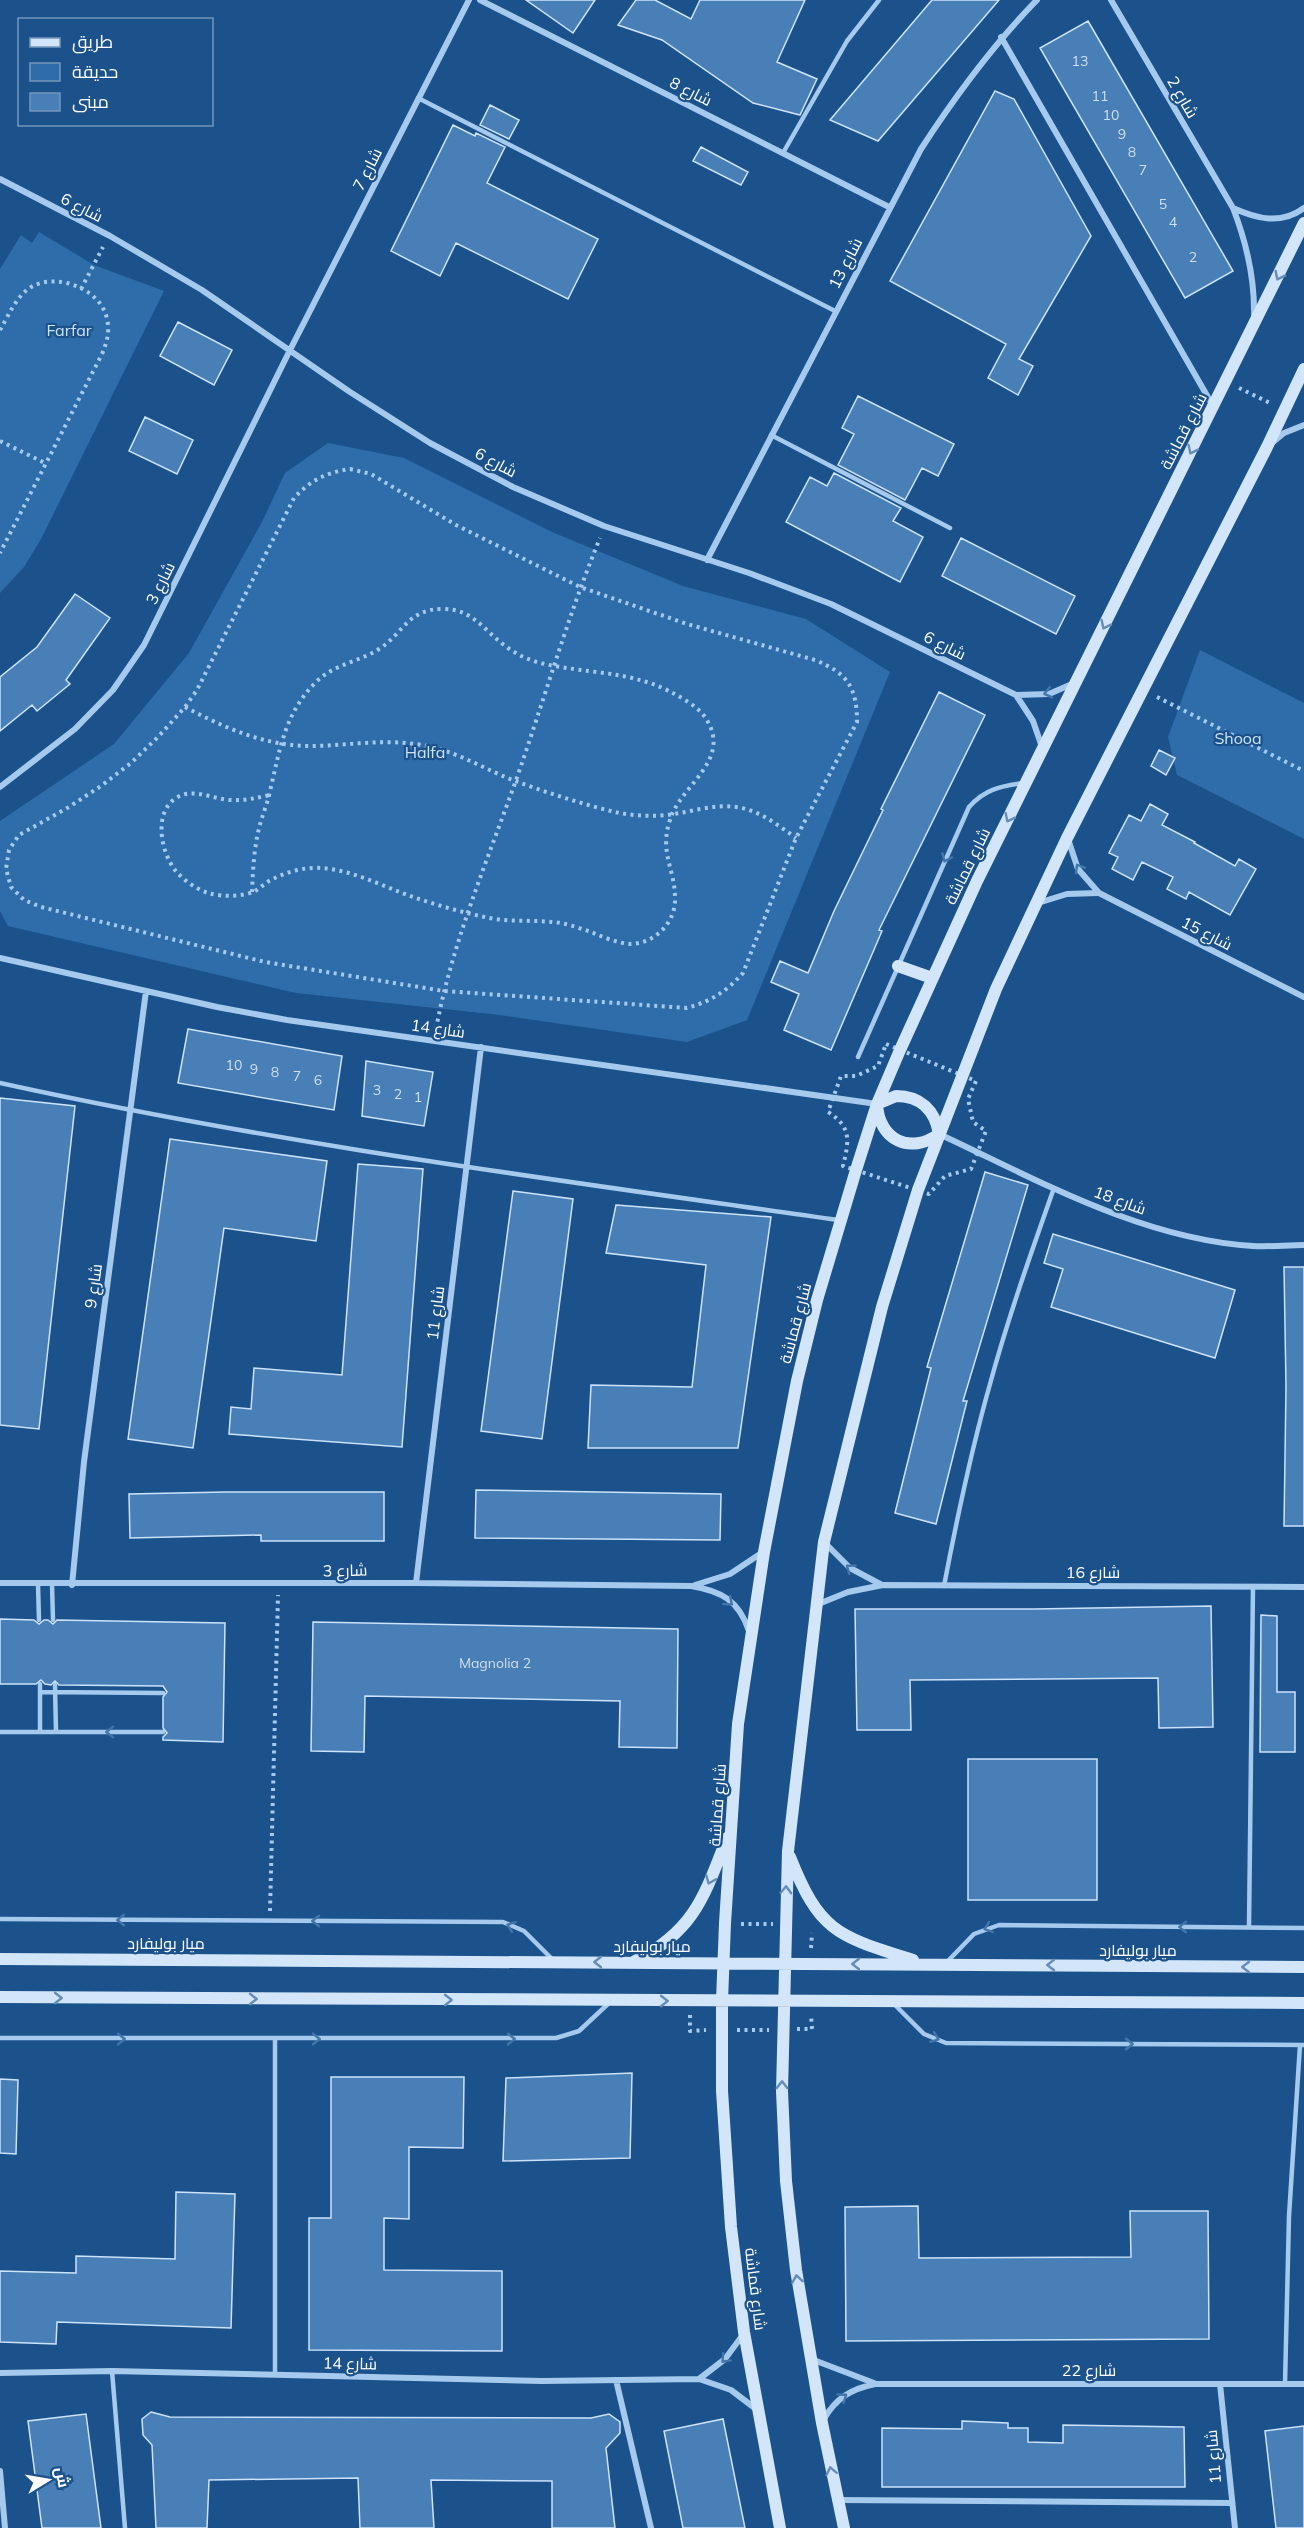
<svg xmlns="http://www.w3.org/2000/svg" width="1304" height="2528" font-family="Mulish,Cairo,sans-serif">
<rect width="100%" height="100%" fill="#1b528c"/>
<path fill="#2e6daa" d="M39,232L94,265L164,291L41,539L24,567L0,593V269L21,235L32,243Z
M328,443L404,458L552,532L683,586L806,619L890,672L747,1020L687,1042L500,1015L296,993L8,926L0,911V821L114,744L189,653L262,522L285,473Z
M1200,650L1304,703V839L1177,775L1168,737Z"/>
<path fill="#487fb6" stroke="#cce3fa" stroke-width="1.5" d="M526,0H595L573,33Z
M636,0H655L691,19L700,0H805L777,62L817,79L800,115L753,103L662,40L618,25Z
M932,0H999L878,141L830,120Z
M1088,21L1233,271L1185,298L1040,48Z
M995,91L1014,99L1091,236L1019,359L1033,366L1018,395L988,378L1006,344L890,281Z
M490,105L519,120L509,139L480,125Z
M453,125L475,136L476,133L505,147L487,183L598,239L568,299L456,243L440,276L391,251Z
M701,147L748,172L741,185L693,161Z
M178,322L232,350L214,385L160,356Z
M858,396L954,444L938,476L922,468L905,500L838,465L854,434L842,428Z
M145,417L193,440L177,474L129,451Z
M834,473L901,508L893,521L923,537L900,582L786,522L810,477L827,486Z
M961,538L1075,596L1056,634L942,576Z
M75,594L110,618L66,680L70,684L37,711L32,705L0,731V677L37,647Z
M939,692L985,715L879,930L882,931L831,1050L784,1030L799,994L771,982L780,961L808,973L834,911L883,810L881,809Z
M1159,750L1175,758L1166,775L1151,766Z
M1150,804L1168,814L1162,825L1195,842L1194,843L1235,866L1239,859L1256,869L1230,915L1189,892L1186,899L1167,889L1173,877L1142,862L1133,880L1112,869L1118,857L1109,853L1129,815L1141,821Z
M188,1029L342,1056L334,1110L178,1083Z
M366,1061L433,1072L424,1126L362,1116Z
M0,1098L75,1106L39,1429L0,1425Z
M170,1139L327,1161L316,1241L224,1228L193,1448L128,1439Z
M358,1164L423,1169L402,1447L229,1434L231,1407L251,1409L254,1368L342,1375Z
M985,1172L1028,1185L963,1401H967L936,1524L895,1513L931,1368L927,1367Z
M513,1191L573,1199L542,1439L481,1431Z
M616,1205L771,1217L738,1448H588L591,1385L692,1387L706,1265L606,1253Z
M1053,1234L1235,1290L1215,1358L1051,1307L1063,1269L1044,1263Z
M1284,1267H1304V1526H1284L1286,1387Z
M476,1490L721,1494L720,1540L475,1538Z
M225,1492H384V1541H261V1535L130,1538L129,1494Z
M1211,1606L1213,1727L1159,1728L1158,1678L910,1680L911,1730H857L855,1609H1034Z
M1261,1615L1277,1616V1692H1295V1752H1260Z
M0,1619L34,1620L39,1624L44,1620H48L53,1624L57,1620L225,1623L223,1742L163,1740V1737L167,1733L163,1728V1697L167,1692L163,1686L59,1685L55,1681L51,1685L45,1684L41,1680L36,1684H0Z
M313,1622L678,1629L677,1748L619,1747L620,1701L365,1696L364,1752L311,1751Z
M968,1759H1097V1900H968Z
M632,2073L630,2158L503,2161L506,2078Z
M331,2077H464L463,2148L409,2147V2219L384,2218V2270L502,2271V2351L309,2350V2218H331Z
M0,2079L18,2080L16,2154L0,2153Z
M176,2192L235,2194L231,2328L57,2322L56,2344L0,2342V2271L76,2273V2256L175,2259Z
M918,2206L919,2258L1131,2257L1130,2211H1208L1209,2339L846,2341L845,2207Z
M151,2412L170,2417L591,2418L609,2414L620,2422V2433L606,2448L615,2528H552V2481L431,2480L434,2528H360L358,2478L209,2480L207,2528H156L152,2445L143,2435L142,2419Z
M86,2414L101,2528H42L28,2421Z
M723,2419L745,2528H683L664,2431Z
M962,2421L1008,2423V2428H1028V2442L1063,2443V2425L1184,2427L1185,2487H882V2428L962,2429Z
M1304,2426V2528H1276L1265,2431Z"/>
<g fill="none" stroke-linecap="round" stroke-linejoin="round">
<path stroke="#a6caed" stroke-width="4" stroke-dasharray="3 4.5" stroke-linecap="butt" d="M81,289L103,247
M0,330C9,315 17,294 33,286C58,273 101,289 107,319C110,332 107,342 102,354L0,553
M1239,388L1270,403
M0,441L45,463
M350,469L371,474L456,525L580,587L687,624L815,660C847,673 857,687 857,722L796,838L743,973C726,992 711,1001 687,1008L444,991L265,962L41,907L24,900L11,887L6,869L9,850L19,835L69,807L101,786L131,763L159,736L185,707L197,690L294,498C311,480 325,473 350,469Z
M1157,697L1304,771
M185,707C225,728 267,747 314,746C352,745 388,738 427,746C458,752 486,770 515,781C548,793 585,805 619,813C637,816 656,817 674,814C694,811 715,804 736,807C759,810 778,825 796,838
M252,892C253,869 254,844 261,821C264,811 268,801 270,791C280,750 284,714 316,682C334,664 359,662 379,649C403,634 408,608 444,609C472,609 484,630 504,645C519,657 536,663 555,666C604,675 641,672 685,700C693,705 703,712 708,722C730,762 680,786 670,820C659,852 675,869 675,898C676,923 654,944 630,944C617,943 603,937 591,932C579,928 566,923 553,922C532,920 510,922 489,918C461,912 432,904 405,894C378,884 351,870 321,868C306,867 289,871 275,878C267,881 262,887 255,891C242,897 222,897 208,893C196,889 183,880 175,870C161,852 153,813 176,798C193,787 212,799 230,800C244,801 256,798 270,795
M436,1029C452,944 486,864 515,783C544,701 567,618 600,538
M886,1044L976,1081L968,1099L973,1122L986,1131L971,1169L945,1176L929,1194L843,1166C849,1141 852,1127 828,1112L841,1076H856L878,1066Z
M270,1911L278,1595
M741,1924H773
M811,1948L812,1933
M690,2015V2031L706,2030
M797,2029H812L811,2015
M737,2030H769"/>
<path stroke="#a6caed" stroke-width="4.5" d="M418,98L835,311
M783,153L847,41L879,0
M771,435L950,528
M858,1057L969,807C985,789 1001,786 1024,783
M0,1083C277,1144 558,1180 838,1220
M38,1584L39,1620
M52,1584L53,1620
M944,1586C957,1518 971,1451 990,1384C1008,1318 1031,1253 1054,1188
M40,1684V1732
M55,1685L56,1732
M40,1692L163,1693
M0,1732H163
M0,1919L503,1922L524,1931L553,1960
M1249,1927L1253,1587
M946,1963L974,1934L999,1925L1304,1928
M893,2003L924,2034L946,2043L1304,2045
M0,2038H556L579,2031L609,2003
M112,2371L125,2528
M275,2375V2039
M1285,2384L1289,2216L1300,2045"/>
<path stroke="#a6caed" stroke-width="6" d="M480,0L889,207
M1111,0L1233,208C1247,244 1255,278 1254,317
M1001,37L1213,406
M0,179L110,236L202,290L350,392L430,443L513,487L604,526L749,573L831,604L1016,695L1049,694L1072,684
M1233,208C1257,219 1281,225 1304,208
M1272,443L1284,433L1304,425
M707,560L921,149C956,95 992,46 1037,0
M1016,695L1033,721L1042,747
M0,787L75,729L113,690L144,645L290,350L469,0
M1068,839L1078,869L1099,893L1304,997
M1038,903L1067,894L1098,893
M0,958L217,1007L287,1020L877,1104
M939,1134C1038,1180 1141,1239 1253,1246C1270,1247 1287,1245 1304,1245
M826,1544L850,1568L882,1585
M0,1583H416L691,1586C722,1591 739,1601 749,1631
M416,1583L481,1047
M72,1585L84,1462L146,991
M695,1585L730,1574L763,1552
M816,1605L848,1592L883,1585L1304,1587
M811,2359L874,2383
M0,2373L112,2371L542,2381L699,2379L731,2390L756,2409
M699,2379L725,2359L742,2336
M616,2380L651,2528
M1220,2384L1235,2528
M824,2419C836,2398 851,2389 875,2384H1304
M0,2471L5,2528
M839,2500L1231,2503"/>
<path stroke="#d3e6f9" stroke-width="12" d="M898,966L932,978
M896,1096C920,1096 935,1110 939,1134C910,1155 879,1140 877,1104Z
M790,1857C820,1933 838,1936 913,1960
M0,1959L1304,1967
M635,1961C694,1931 704,1897 727,1838
M0,1997L1304,2003
M780,2528L744,2332L731,2227L722,2091V2001L725,1923L738,1724L764,1552L797,1381L817,1300L856,1170L877,1104L900,1050L977,881L1304,223
M844,2528L822,2423L796,2270L786,2181L782,2091L788,1851L824,1542L882,1307L918,1190L996,989L1067,838L1267,447L1304,369"/>
</g>
<defs><path id="oneway-chevron" d="M-2-3.5L2.5 0L-2 3.5" fill="none" stroke-width="1.6" stroke-linecap="round" stroke-linejoin="round" transform="scale(1.5)"/></defs>
<g stroke="#658db8">
<use href="#oneway-chevron" transform="translate(1279 276) rotate(116)"/>
<use href="#oneway-chevron" transform="translate(1192 450) rotate(116)"/>
<use href="#oneway-chevron" transform="translate(1105 625) rotate(116)"/>
<use href="#oneway-chevron" transform="translate(1009 818) rotate(117)"/>
<use href="#oneway-chevron" transform="translate(710 1880) rotate(112)"/>
<use href="#oneway-chevron" transform="translate(786 1890) rotate(-88)"/>
<use href="#oneway-chevron" transform="translate(598 1962) rotate(-180)"/>
<use href="#oneway-chevron" transform="translate(856 1964) rotate(-180)"/>
<use href="#oneway-chevron" transform="translate(1051 1965) rotate(-180)"/>
<use href="#oneway-chevron" transform="translate(1246 1967) rotate(-180)"/>
<use href="#oneway-chevron" transform="translate(58 1998)"/>
<use href="#oneway-chevron" transform="translate(253 1999)"/>
<use href="#oneway-chevron" transform="translate(448 2000)"/>
<use href="#oneway-chevron" transform="translate(664 2001)"/>
<use href="#oneway-chevron" transform="translate(782 2085) rotate(-90)"/>
<use href="#oneway-chevron" transform="translate(797 2279) rotate(-99)"/>
<use href="#oneway-chevron" transform="translate(831 2471) rotate(-102)"/>
</g>
<g stroke="#4576a9">
<use href="#oneway-chevron" transform="translate(1048 693) rotate(167)"/>
<use href="#oneway-chevron" transform="translate(946 858) rotate(114)"/>
<use href="#oneway-chevron" transform="translate(1079 868) rotate(-120)"/>
<use href="#oneway-chevron" transform="translate(850 1568) rotate(-143)"/>
<use href="#oneway-chevron" transform="translate(729 1602) rotate(40)"/>
<use href="#oneway-chevron" transform="translate(110 1732) rotate(-180)"/>
<use href="#oneway-chevron" transform="translate(121 1920) rotate(-180)"/>
<use href="#oneway-chevron" transform="translate(316 1921) rotate(-180)"/>
<use href="#oneway-chevron" transform="translate(511 1926) rotate(-160)"/>
<use href="#oneway-chevron" transform="translate(1183 1927) rotate(-179)"/>
<use href="#oneway-chevron" transform="translate(988 1928) rotate(161)"/>
<use href="#oneway-chevron" transform="translate(935 2038) rotate(21)"/>
<use href="#oneway-chevron" transform="translate(121 2039)"/>
<use href="#oneway-chevron" transform="translate(316 2039)"/>
<use href="#oneway-chevron" transform="translate(511 2039)"/>
<use href="#oneway-chevron" transform="translate(1129 2044)"/>
<use href="#oneway-chevron" transform="translate(725 2359) rotate(133)"/>
<use href="#oneway-chevron" transform="translate(843 2397) rotate(-36)"/>
</g>
<g text-anchor="middle" dominant-baseline="central" stroke-width="4.5" stroke-linejoin="round" paint-order="stroke">
<g font-size="14" fill="#d1dfed">
<text x="1080" y="61">13</text>
<text x="1100" y="96">11</text>
<text x="1111" y="115">10</text>
<text x="1122" y="134">9</text>
<text x="1132" y="152">8</text>
<text x="1143" y="170">7</text>
<text x="1163" y="204">5</text>
<text x="1173" y="222">4</text>
<text x="1193" y="257">2</text>
<text x="234" y="1065">10</text>
<text x="254" y="1069">9</text>
<text x="275" y="1072">8</text>
<text x="297" y="1076">7</text>
<text x="318" y="1080">6</text>
<text x="377" y="1090">3</text>
<text x="398" y="1094">2</text>
<text x="418" y="1097">1</text>
<text x="495" y="1663">Magnolia 2</text>
</g>
<g font-size="16" fill="#fff" stroke="#1b528c">
<text transform="translate(691 91) rotate(27)">شارع 8</text>
<text transform="translate(1183 97) rotate(60)">شارع 2</text>
<text transform="translate(367 169) rotate(-63)">شارع 7</text>
<text transform="translate(82 207) rotate(27)">شارع 6</text>
<text transform="translate(845 263) rotate(-63)">شارع 13</text>
<text transform="translate(1183 431) rotate(-63)">شارع قماشة</text>
<text transform="translate(496 462) rotate(28)">شارع 6</text>
<text transform="translate(160 583) rotate(-64)">شارع 3</text>
<text transform="translate(945 645) rotate(26)">شارع 6</text>
<text transform="translate(967 866) rotate(-64)">شارع قماشة</text>
<text transform="translate(1207 933) rotate(27)">شارع 15</text>
<text transform="translate(438 1028) rotate(8)">شارع 14</text>
<text transform="translate(1120 1200) rotate(20)">شارع 18</text>
<text transform="translate(93 1286) rotate(-82)">شارع 9</text>
<text transform="translate(435 1313) rotate(-83)">شارع 11</text>
<text transform="translate(795 1323) rotate(-75)">شارع قماشة</text>
<text transform="translate(345 1570) rotate(-1)">شارع 3</text>
<text x="1093" y="1572">شارع 16</text>
<text transform="translate(717 1805) rotate(-86)">شارع قماشة</text>
<text x="166" y="1943">ميار بوليفارد</text>
<text x="652" y="1946">ميار بوليفارد</text>
<text x="1138" y="1950">ميار بوليفارد</text>
<text transform="translate(756 2289) rotate(83)">شارع قماشة</text>
<text transform="translate(350 2363) rotate(1)">شارع 14</text>
<text x="1089" y="2370">شارع 22</text>
<text transform="translate(1213 2457) rotate(-95)">شارع 11</text>
</g>
<g font-size="16" fill="#cce3fa" stroke="#1b528c">
<text x="69" y="330">Farfar</text>
<text x="1238" y="738">Shooa</text>
<text x="425" y="752">Halfa</text>
</g>
</g>
<rect x="18" y="18" width="195" height="108" fill="#1b528c" stroke="#7697ba" stroke-width="1.5"/>
<rect x="30" y="38" width="30" height="9" fill="#d3e6f9" stroke="#7697ba" stroke-width="1.5"/>
<text x="72" y="48" font-size="18" fill="#ffffff">طريق</text>
<rect x="30" y="63" width="30" height="18" fill="#2e6daa" stroke="#7697ba" stroke-width="1.5"/>
<text x="72" y="78" font-size="18" fill="#ffffff">حديقة</text>
<rect x="30" y="93" width="30" height="18" fill="#487fb6" stroke="#7697ba" stroke-width="1.5"/>
<text x="72" y="108" font-size="18" fill="#ffffff">مبنى</text>
<g transform="translate(48 2480) rotate(79)" stroke="#1b528c" stroke-width="4.5" paint-order="stroke">
<path d="M0-4.5L10 22L0 15L-10 22Z" fill="#ffffff"/>
<text y="-9" font-size="16" font-weight="bold" text-anchor="middle" fill="#ffffff">ش</text>
</g>
</svg>
